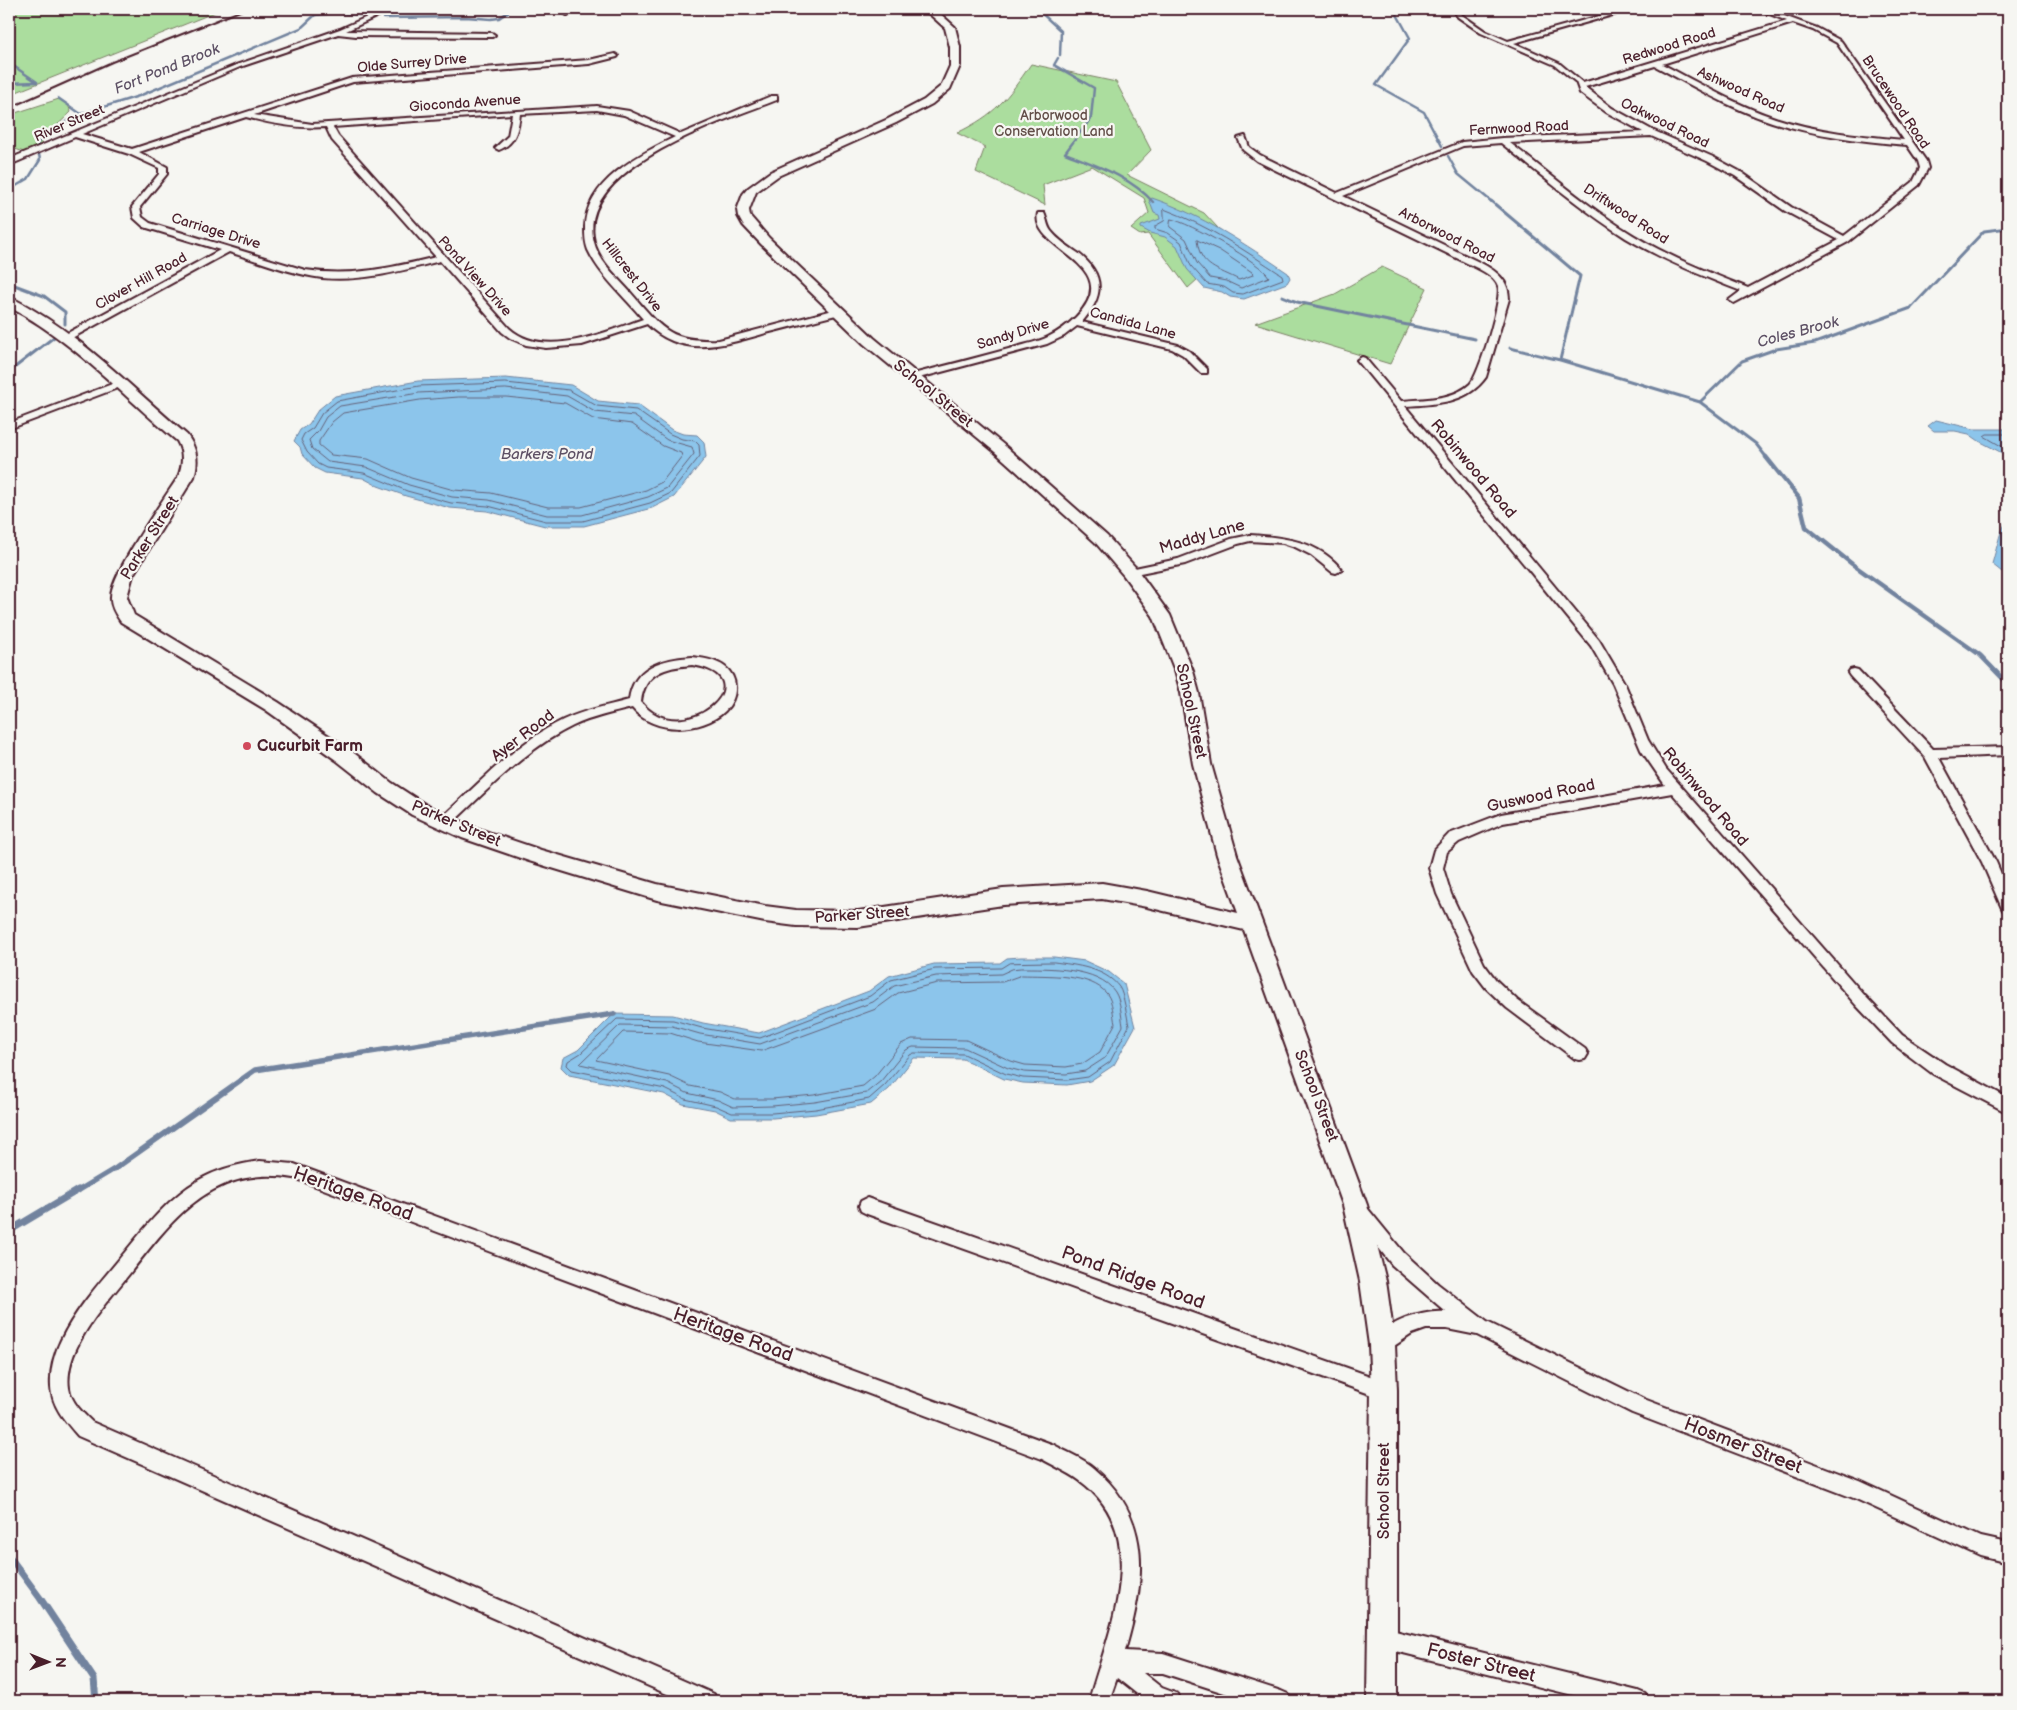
<svg xmlns="http://www.w3.org/2000/svg" width="2017" height="1710" font-family="'Balsamiq Sans',sans-serif">
<rect width="100%" height="100%" fill="#f6f6f2"/>
<filter id="ink" filterUnits="userSpaceOnUse"><feTurbulence type="fractalNoise" baseFrequency=".02" numOctaves="2"/><feDisplacementMap in="SourceGraphic" scale="10" xChannelSelector="R" yChannelSelector="G"/><feConvolveMatrix kernelMatrix="1 2 1 2 8 2 1 2 1" color-interpolation-filters="sRGB"/></filter>
<g filter="url(#ink)">
<path fill="#abdd9e" stroke="#7a7e64" d="M9,9H223L9,95V98Z
M1031,64L1116,82L1151,150L1127,175L1204,213L1257,270L1198,279L1188,288L1148,234L1140,235L1131,229L1149,213L1144,198L1092,166L1043,185L1045,205L976,172L985,147L957,133C996,114 1007,99 1031,64Z
M59,99L68,105L71,112L44,138L40,146L24,152L9,147V115Z
M1382,267L1427,288L1390,364L1255,323L1335,294Z"/>
<path fill="#8cc5eb" stroke="#72839e" d="M1152,198C1202,215 1245,244 1288,273L1290,278L1287,283L1244,299L1230,297L1222,292L1204,288L1187,269L1177,246L1165,237L1150,233L1141,228V226L1160,219L1159,215L1154,213L1149,200Z
M506,378L571,385L598,401L638,405L672,430L683,434L697,435L704,442L706,457L674,497L652,508L584,526H545L487,511L450,508L406,496L378,486L363,478L325,473L315,468L302,454L300,447L294,441L300,430L309,424L318,410L335,396L418,381Z
M1936,420L1974,429H2008V456L1979,441L1969,434L1955,431H1934L1928,426Z
M2008,517V574L2002,572L1992,564L2000,535Z
M1021,957H1054L1085,961L1109,972L1124,984L1135,1027L1114,1065L1090,1081L1067,1085L1023,1083L1004,1079L963,1059L914,1058L889,1089L871,1104L816,1114L773,1118H731L715,1110L683,1104L664,1094L569,1075L561,1067L563,1058L578,1050L614,1014L673,1015L703,1023L759,1033L869,991L889,976L934,964L1000,963L1007,958Z"/>
<g fill="none" stroke-linecap="round" stroke-linejoin="round">
<path stroke="#646178" stroke-width="1" d="M1164,209C1207,225 1244,250 1282,275L1283,279L1243,294L1233,293L1224,287L1207,284L1191,266L1181,242L1168,233L1155,229V226L1164,221Z
M1171,219C1188,222 1262,263 1269,277L1241,288L1226,281L1210,278L1197,263L1186,239L1170,227Z
M1197,240L1219,250L1252,272L1253,275L1239,280C1219,269 1200,268 1197,240Z
M506,383L569,390L597,406L636,410L670,434L682,439L695,441L699,445L700,456L671,493L650,503L583,521H546L488,506L451,503L407,491L364,473L326,468L318,464L307,452L301,440L304,434L313,428L322,413L337,401L419,386Z
M506,389L567,396L595,412L634,416L667,440L692,447L694,454L667,488L648,497L582,515H547L489,500L452,497L409,485L366,467L328,462L312,449L309,440L318,431L326,417L340,406L419,393Z
M459,397H506L565,403L593,419L632,424L663,446L681,453L682,456L662,482L646,490L581,507H548L491,493L454,490L411,478L368,459L331,455L319,445V441L332,422L343,413L420,400Z
M2008,434H1987L1984,436L2008,450
M1054,962C1076,965 1105,968 1119,987C1124,994 1127,1017 1129,1026L1110,1062L1088,1077L1067,1080L1023,1078L1006,1074L964,1054L914,1053L910,1055L885,1085L869,1099L816,1109L772,1113H732L716,1106L685,1099L665,1089L572,1070L567,1065L568,1061L581,1053L617,1019L673,1020L702,1028L760,1038L870,996L891,980L935,969L1001,968L1009,963Z
M1021,968C1047,968 1099,967 1115,992C1121,1002 1121,1015 1123,1026L1105,1058L1085,1071L1066,1074L1024,1072L1008,1068L965,1048L913,1047L906,1050L881,1081L866,1093L815,1102L772,1106L733,1107L718,1100L687,1093L667,1083L580,1064L620,1025L672,1026L700,1034L760,1044L873,1002L894,986L936,976L1001,974L1012,969Z
M1022,975C1046,976 1091,973 1107,994C1113,1002 1113,1015 1115,1024L1100,1052L1082,1064L1066,1067L1025,1065L1011,1061L966,1040L912,1039L901,1044L875,1076L863,1086L814,1095L772,1099H735L720,1092L690,1086L669,1076L596,1060L623,1032L670,1033L698,1042L761,1051L876,1009L898,993L937,983L1002,982Z"/>
<path stroke="#72839e" stroke-width="2.5" d="M1037,9L1061,31L1060,55
M1394,9L1410,38L1376,85L1424,112L1442,146
M384,18L466,17L491,19L499,18L508,12L507,9
M1058,58L1054,65L1094,88L1091,118L1065,153C1097,166 1129,176 1153,202
M9,63L37,82
M9,83L36,82
M58,98L81,114
M1448,156L1458,174L1492,202
M9,190L28,179L40,160L37,143L56,127L81,114L139,96L301,28L315,15L336,13L367,15"/>
<path stroke="#72839e" stroke-width="3" d="M1491,201L1580,276L1560,360
M9,283L44,296L65,312V324
M1282,296L1297,302L1475,339
M1510,348L1560,360L1700,402
M9,369L14,368L54,337
M1767,458L1756,444L1700,402L1742,361L1776,349L1815,343L1911,308L1984,231L2008,228"/>
<path stroke="#72839e" stroke-width="4.5" d="M1766,457L1799,498L1806,527L1852,564L1980,655L2008,684"/>
<path stroke="#72839e" stroke-width="5.5" d="M76,1192L116,1168L255,1070L614,1014"/>
<path stroke="#72839e" stroke-width="7" d="M9,1231L78,1190
M9,1556L40,1598L94,1679L96,1701"/>
<g stroke="#4a1f2b" stroke-width="4">
<path id="street" d="M385,9H393L346,31L492,33L495,35L492,37L356,36L338,34L240,67L82,134L132,149L352,78L589,60L615,54L618,56L617,57L589,64L353,82L254,115L312,124L597,106L629,111L681,134L771,96H777V100C725,120 575,167 594,242C599,262 618,278 631,293C662,329 669,342 719,340L837,309L842,312L840,314C815,320 791,327 766,333C724,345 682,359 647,324L582,345L546,348L526,345L510,338L502,332L440,261C401,271 362,282 322,278C290,274 259,261 229,252L70,339H64V335L220,250L144,227L134,218L132,207L159,174V168L129,154L75,137L12,164H9V159L236,65L340,29ZM597,110L624,115L675,137C638,155 586,182 585,227C585,236 585,242 588,250C600,276 625,297 643,319C605,332 544,360 509,328L338,136L333,127L512,114L508,136L495,148L499,150C515,144 518,130 520,114ZM246,117C272,124 299,129 326,127L332,140L436,257C392,268 350,277 305,270L150,223L142,217L140,207L167,174V167L139,152Z
M575,9H585L567,15L564,13Z
M1452,9H1458L1462,15L1485,31L1508,41L1625,9H1634L1514,43L1559,63L1583,83L1787,21L1757,9H1765L1817,28L1841,41L1926,161L1928,168L1919,185L1848,242L1734,303L1729,300L1741,291C1702,276 1663,260 1626,238C1582,210 1542,176 1501,143L1463,146L1343,196L1481,263C1496,271 1509,280 1509,299L1486,377C1467,404 1435,404 1405,406L1599,640L1625,684L1648,740L1666,769L1866,997L1902,1035L1945,1064L2008,1098V1113L1933,1074L1892,1043L1856,1005L1672,793L1503,823L1459,842L1447,852L1443,868L1451,894L1484,964L1496,980L1517,1000L1585,1049L1588,1054L1585,1059L1580,1060L1575,1059L1507,1008L1486,988L1473,971L1437,894L1429,868L1434,850L1449,834L1501,814L1665,785L1641,750L1613,684L1591,646L1357,360L1362,357L1365,358L1401,401C1423,399 1453,400 1470,384C1479,376 1503,297 1498,286C1495,277 1483,271 1475,267L1257,161L1243,150L1238,138L1245,136L1249,147L1260,155L1337,193L1462,142L1502,138L1643,132L1606,112L1580,93L1576,82L1555,65L1481,33L1458,17ZM1793,23L1813,30L1837,43L1904,140C1861,136 1817,132 1775,118C1736,105 1699,83 1662,64ZM1655,66C1693,86 1731,109 1772,122C1816,136 1861,141 1907,145L1918,161L1920,168L1913,182L1844,236L1791,207L1741,172L1713,157L1652,130L1612,108L1585,87ZM1651,136L1707,161L1735,176L1785,211L1839,240L1748,288C1708,272 1669,257 1633,235C1589,208 1550,174 1510,143Z
M1038,213H1044C1047,219 1047,226 1051,231C1058,240 1069,247 1078,253C1106,275 1104,296 1082,322L1178,345L1189,351L1207,369V373H1201L1183,355L1172,349L1077,326L1064,336L1047,344L915,379H909V375C944,366 980,357 1016,347C1026,344 1038,342 1048,337C1058,332 1068,325 1076,317C1128,264 1029,250 1038,213Z
M120,381L123,382V386L9,429V423Z
M1250,535C1284,537 1319,541 1342,570L1336,573L1332,572L1311,555L1295,547L1283,543L1250,541L1238,544L1185,564L1130,575L1124,572L1130,569L1178,559L1231,539Z
M692,657C703,658 716,660 725,667C739,678 738,698 725,711C701,734 653,734 632,708C612,713 592,717 573,726C525,749 488,790 450,825H440L438,822L440,819C479,784 515,743 563,720C584,710 607,706 629,700C633,666 663,659 692,657ZM692,665C771,677 682,753 641,702C644,673 665,667 692,665Z
M1854,669L1858,670L1933,749L2008,747V755L1939,758L1996,862L2008,890V911L2003,910L2001,906L1982,862L1925,757L1850,676L1848,673L1850,670Z
M260,1161L294,1164L1054,1445C1066,1452 1083,1458 1094,1468C1154,1519 1145,1582 1125,1651L1163,1653L1281,1691L1288,1694L1291,1701H1249L1163,1673H1143L1162,1688L1178,1694L1181,1701H1146L1117,1678L1109,1701H1089C1108,1631 1155,1534 1079,1480C1068,1472 1054,1466 1042,1459L294,1178C266,1173 238,1176 213,1190C178,1209 154,1243 130,1273C111,1297 90,1320 77,1347C71,1359 67,1375 69,1388C71,1402 82,1412 92,1422L714,1694L717,1701H683L78,1436C66,1422 52,1407 51,1387C50,1371 54,1354 61,1340C75,1311 96,1287 116,1263C141,1233 165,1200 199,1180C218,1169 239,1164 260,1161Z
M867,1198L1384,1381L1390,1384L1393,1390L1390,1396L1384,1399L867,1214L861,1211L859,1206L861,1201Z
M1362,1206L1368,1209L1404,1253L1438,1284L1487,1322L1644,1399L1860,1481L1981,1537L2008,1543V1563L1980,1556L1856,1499L1632,1413L1477,1335L1447,1329H1426L1412,1334L1382,1354L1376,1351L1373,1345C1383,1322 1423,1310 1446,1312L1392,1265L1356,1219L1354,1214L1356,1209Z
M1383,1628L1638,1691L1645,1694L1648,1701H1597L1383,1648L1376,1645L1373,1638L1376,1631Z"/>
</g>
<g stroke="#4a1f2b" stroke-width="4">
<path id="secondary" d="M924,9H935L955,27L960,47V66L950,89L932,104L896,123L778,176L756,192L749,210L750,216L769,238L874,338L1005,446L1107,536L1136,568L1170,615L1193,671L1199,693L1211,764L1237,855L1367,1205L1386,1281L1395,1345L1397,1390V1701H1367L1371,1390L1369,1345L1360,1281L1343,1205L1244,930L1147,907L1102,899L1003,905L858,927L796,926L765,922L657,900L529,861L462,838L412,815L378,793L336,760L266,710L121,622C116,615 110,606 111,597C111,573 163,501 178,477C183,464 184,453 177,441C122,395 73,340 9,307V298L14,299C80,333 130,387 187,435C197,449 199,461 194,477L133,575L127,597L134,615L278,702L350,750L392,783L426,805L476,828L541,850L657,884L765,906L796,910L858,911L1003,889L1102,883L1147,891L1238,913L1217,855L1193,764L1181,693L1175,671L1153,616L1124,576L1095,542L995,452L864,344L761,244L743,225L738,216L737,210L743,194L748,188L770,172L888,119L924,100L941,86L950,66V47L945,28Z"/>
</g>
<use href="#street" fill="#f6f6f2" fill-rule="evenodd"/>
<use href="#secondary" fill="#f6f6f2" fill-rule="evenodd"/>
<path stroke="#4a1f2b" stroke-width="2" d="M9,108L112,62L245,9"/>
</g>
</g>
<circle fill="#d1495b" stroke="#f6f6f2" stroke-width="2" cx="247" cy="746" r="5"/>
<g text-anchor="middle" dominant-baseline="central" stroke-width="4.5" stroke-linejoin="round" paint-order="stroke">
<g font-size="14" fill="#4a1f2b" stroke="#f6f6f2">
<text transform="translate(1669 46) rotate(-17)">Redwood Road</text>
<text transform="translate(412 63) rotate(-5)">Olde Surrey Drive</text>
<text transform="translate(1741 90) rotate(24)">Ashwood Road</text>
<text transform="translate(1896 102) rotate(56)">Brucewood Road</text>
<text transform="translate(465 103) rotate(-4)">Gioconda Avenue</text>
<text transform="translate(69 123) rotate(-23)">River Street</text>
<text transform="translate(1665 123) rotate(26)">Oakwood Road</text>
<text transform="translate(1519 128) rotate(-3)">Fernwood Road</text>
<text transform="translate(1626 214) rotate(33)">Driftwood Road</text>
<text transform="translate(216 231) rotate(17)">Carriage Drive</text>
<text transform="translate(1447 235) rotate(27)">Arborwood Road</text>
<text transform="translate(632 275) rotate(52)">Hillcrest Drive</text>
<text transform="translate(475 276) rotate(48)">Pond View Drive</text>
<text transform="translate(141 281) rotate(-29)">Clover Hill Road</text>
<text transform="translate(1133 323) rotate(15)">Candida Lane</text>
<text transform="translate(1013 334) rotate(-17)">Sandy Drive</text>
</g>
<g font-size="14" fill="#624e48" stroke="#f6f6f2">
<text x="1054" y="115">Arborwood<tspan x="1054" dy="16">Conservation Land</tspan></text>
</g>
<g font-size="15" font-style="italic" fill="#5e5165" stroke="#f6f6f2">
<text transform="translate(167 69) rotate(-22)">Fort Pond Brook</text>
<text transform="translate(1798 332) rotate(-15)">Coles Brook</text>
<text x="547" y="454">Barkers Pond</text>
</g>
<g font-size="16" fill="#4a1f2b" stroke="#f6f6f2">
<text transform="translate(933 394) rotate(39)">School Street</text>
<text transform="translate(1473 469) rotate(50)">Robinwood Road</text>
<text transform="translate(1202 537) rotate(-16)">Maddy Lane</text>
<text transform="translate(150 538) rotate(-58)">Parker Street</text>
<text transform="translate(1191 711) rotate(78)">School Street</text>
<text transform="translate(523 736) rotate(-37)">Ayer Road</text>
<text transform="translate(1541 796) rotate(-12)">Guswood Road</text>
<text transform="translate(1705 797) rotate(50)">Robinwood Road</text>
<text transform="translate(456 824) rotate(23)">Parker Street</text>
<text transform="translate(862 915) rotate(-4)">Parker Street</text>
<text transform="translate(1316 1096) rotate(69)">School Street</text>
<text transform="translate(1384 1491) rotate(-90)">School Street</text>
</g>
<g font-size="16" font-weight="bold" fill="#4a1f2b" stroke="#f6f6f2" text-anchor="start">
<text x="257" y="746">Cucurbit Farm</text>
</g>
<g font-size="19" fill="#4a1f2b" stroke="#f6f6f2">
<text transform="translate(353 1194) rotate(20)">Heritage Road</text>
<text transform="translate(1133 1278) rotate(20)">Pond Ridge Road</text>
<text transform="translate(733 1335) rotate(20)">Heritage Road</text>
<text transform="translate(1743 1446) rotate(21)">Hosmer Street</text>
<text transform="translate(1481 1663) rotate(14)">Foster Street</text>
</g>
</g>
<rect width="2017" height="1710" fill="none" stroke="#f6f6f2" stroke-width="30"/>
<rect x="15" y="15" width="1987" height="1680" fill="none" stroke="#4a1f2b" stroke-width="2" filter="url(#ink)"/>
<g transform="translate(48 1662) rotate(91)" stroke="#f6f6f2" stroke-width="4" paint-order="stroke">
<path d="M0-4L9 19L0 12L-9 19Z" fill="#4a1f2b"/>
<text y="-8" font-size="14" font-weight="bold" text-anchor="middle" fill="#4a1f2b">N</text>
</g>
</svg>
